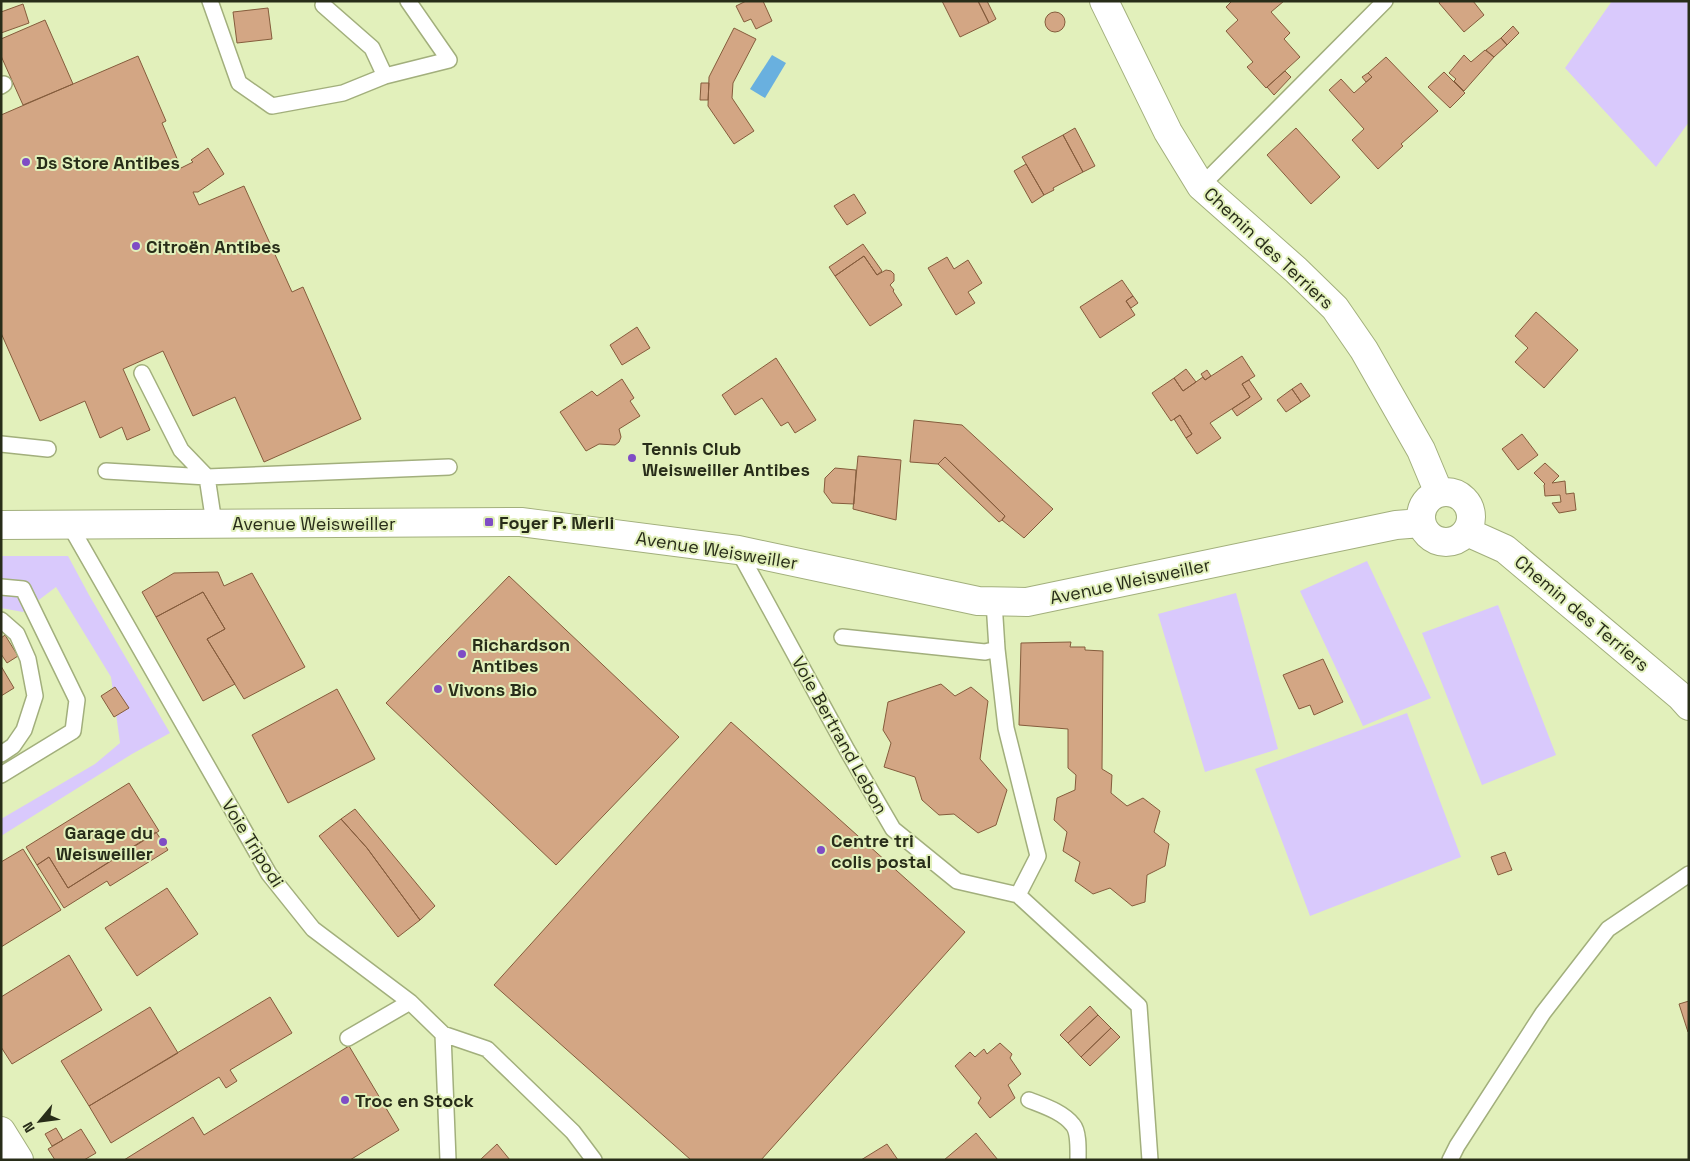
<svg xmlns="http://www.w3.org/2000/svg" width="1690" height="1161" font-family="'Space Grotesk',sans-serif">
<rect width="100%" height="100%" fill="#e2f0bb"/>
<path fill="#d9c9fc" d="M1612,1H1689V122L1656,167L1565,68Z
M1,556H68L89,595L170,733L132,754L1,836V819L95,764L120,743L111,677L56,587L23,612L1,608Z
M1367,561L1431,698L1363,726L1300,591Z
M1236,593L1278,749L1205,772L1158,614Z
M1498,605L1556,755L1482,785L1422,633Z
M1407,713L1461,857L1310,916L1255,769Z"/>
<path fill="#69b0df" d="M772,55L786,63L765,98L750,89Z"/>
<path fill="#d3a684" stroke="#855c3c" d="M746,1H763L772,21L756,29L751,19L744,22L736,6Z
M942,1H978L989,23L960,37Z
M978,1H987L996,19L989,23Z
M1232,1H1284L1271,12L1290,33L1284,39L1300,57L1266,88L1247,67L1253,62L1226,31L1238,20L1226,7Z
M1440,1H1473L1484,15L1464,32L1439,3Z
M23,4L29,23L1,33V12Z
M268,8L272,39L237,43L233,12Z
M1045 22a10 10 0 1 1 20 0a10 10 0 1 1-20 0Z
M45,20L73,84L23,105L1,56V39Z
M1513,26L1519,33L1507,45L1501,38Z
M734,28L756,39L733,83L732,98L754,131L734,144L708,106L709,77Z
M1501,38L1507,45L1494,57L1486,50Z
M1485,50L1494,57L1464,91L1454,81L1456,79L1449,73L1464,55L1471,62Z
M138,56L166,121L162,123L181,168L193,162L191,160L208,148L224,174L198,192H193L199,205L244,186L292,292L303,287L361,419L264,462L235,397L193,416L163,351L123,369L150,430L127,440L122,427L100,438L85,401L40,421L1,333V115Z
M1386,57L1438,111L1401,144L1403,146L1378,169L1352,140L1364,129L1329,90L1341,79L1354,93L1372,77L1368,73Z
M1285,71L1291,77L1274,95L1267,87Z
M1444,72L1465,93L1450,108L1428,87Z
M1368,73L1372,77L1366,82L1362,77Z
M701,83H709L708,100H700Z
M1075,128L1095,166L1083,172L1063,135Z
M1296,128L1340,177L1311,204L1267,155Z
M1063,135L1083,172L1053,188L1054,190L1044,195L1022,157Z
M1026,164L1044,195L1032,203L1014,171Z
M854,194L866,213L847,225L834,206Z
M863,244L882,271L877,275L864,256L835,276L829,267Z
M864,256L877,275L886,270L891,271L894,274V281L890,285L894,290L893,291L902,305L870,326L835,276Z
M947,257L954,269L968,260L982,283L968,292L975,303L956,315L928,268Z
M1122,280L1133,296L1126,301L1135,315L1100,338L1080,307Z
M1133,296L1138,303L1131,308L1126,301Z
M1536,312L1578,350L1544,388L1515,362L1528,348L1515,336Z
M637,327L650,348L622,365L610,345Z
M1242,356L1255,376L1242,384L1250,397L1210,423L1221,438L1197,454L1186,438L1192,434L1180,415L1171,421L1152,393L1174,378L1183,391L1203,377L1205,380Z
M776,358L816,420L795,433L788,422L781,426L762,398L735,415L722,395Z
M1186,369L1196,382L1183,391L1174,378Z
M1207,370L1211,376L1205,380L1201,374Z
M622,379L634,398L630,401L640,416L619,429L621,437L619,442L615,445L599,444L586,451L560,412L592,391L597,396Z
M1249,380L1262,399L1237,416L1232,409L1250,397L1242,384Z
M1301,383L1310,396L1301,402L1292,389Z
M1292,389L1301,402L1286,412L1277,400Z
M1180,415L1192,434L1186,438L1174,419Z
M914,420L962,425L1053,509L1024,538L1002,520L1005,516L945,457L938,464L910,462Z
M1522,434L1538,455L1518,470L1502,449Z
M858,456L901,460L896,520L853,509Z
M945,457L1005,516L1002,520L999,522L938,464Z
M1545,463L1559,476L1552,483L1565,481L1566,494L1574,493L1576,510L1559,513L1552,503L1561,502L1560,495L1545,496L1544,485L1545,484L1534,473Z
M835,468L856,470L854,504L832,503L824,492L825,478Z
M218,572L224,586L252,573L305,667L244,699L207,639L225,629L203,592L156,617L142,592L174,573Z
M509,576L679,737L556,865L386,703Z
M203,592L225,629L207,639L235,684L203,701L156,617Z
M5,635L18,656L7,663L1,654V638Z
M1071,642L1070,647H1085V650L1103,651L1102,769L1112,775L1111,793L1127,806L1143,798L1160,811L1154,832L1169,844L1165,866L1147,875L1145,902L1132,906L1110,888L1093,894L1075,881L1080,862L1063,851L1067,832L1054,820L1057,798L1075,790L1076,775L1068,768V729L1019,725L1021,643Z
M1323,659L1343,702L1314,715L1310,705L1299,709L1283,675Z
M1,666L14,688L1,696Z
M941,684L955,696L971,687L988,701L980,759L1007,790L996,825L978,833L954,814L939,815L922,800L915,777L884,767L891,743L883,730L888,702Z
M115,687L129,708L114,717L101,696Z
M337,689L375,759L288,803L252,735Z
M731,722L965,932L761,1160H691L494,985Z
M129,783L159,831L68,888L49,857L37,865L26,847Z
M355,809L435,906L420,920L367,848L341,819Z
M341,819L367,848L420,920L398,937L319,836Z
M156,832L168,850L110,886L107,881L64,908L37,865L49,857L68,888Z
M23,849L61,910L1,947V862Z
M1505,852L1512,870L1498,875L1491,857Z
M167,888L198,934L137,976L105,928Z
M69,955L102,1010L12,1064L1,1047V997Z
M270,997L292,1033L230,1070L237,1081L226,1088L219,1077L111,1143L89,1106Z
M1689,1001V1032H1688L1679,1004Z
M1090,1006L1098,1015L1068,1043L1060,1035Z
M150,1007L178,1053L89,1106L61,1061Z
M1098,1015L1111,1028L1081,1057L1068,1043Z
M1111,1028L1120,1037L1090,1066L1081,1057Z
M1000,1043L1012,1054L1010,1058L1021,1074L1008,1085L1015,1098L990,1118L978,1103L981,1098L955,1066L970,1052L975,1057L984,1049L987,1054Z
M349,1046L399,1130L350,1160H124L193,1117L204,1135Z
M56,1128L63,1140L52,1146L45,1134Z
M81,1129L96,1153L84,1160H55L48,1149Z
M976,1133L998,1160H944Z
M497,1144L510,1160H480Z
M887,1144L898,1160H861Z"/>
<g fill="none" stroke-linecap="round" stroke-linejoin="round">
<g stroke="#a2af7c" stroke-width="18">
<path id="lane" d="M210,1L239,83L272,106L343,93L385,76L449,60L408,1
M323,5L372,48L385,76
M1,86L4,84
M1201,186L1385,1
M142,373L181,450L207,477
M1,444L48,449
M106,471L207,477
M214,523L207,477L449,467
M69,524L269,874L313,929L410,1002L443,1034L448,1160
M738,550L847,750L893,829L957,881L1018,895L1139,1006L1150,1160
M1,587L23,589L77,700L73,731L1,775
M1,620L17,634L28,659L35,696L24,730L13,746L1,754
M842,637L985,652L997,649L994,602
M997,649L1006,728L1038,856L1018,895
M443,1034L487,1049L573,1132L594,1160
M348,1038L410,1002
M1029,1100C1044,1106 1063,1112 1073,1125C1079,1132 1078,1151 1078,1160
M1450,1160L1457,1146L1543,1013L1608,929L1689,874"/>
</g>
<g stroke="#a2af7c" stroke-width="30">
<path id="street" d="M1104,1L1168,132L1201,186L1296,270L1335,308L1364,350L1421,450L1439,493
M1421 517a25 25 0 1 1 50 0a25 25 0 1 1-50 0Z
M1,525L521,522L738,550L978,601L1027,602L1396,525L1421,523
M1467,532L1505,549L1680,696L1689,706
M1,1131L19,1160"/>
</g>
<use href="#lane" stroke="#fff" stroke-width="15"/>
<use href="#street" stroke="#fff" stroke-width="28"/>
</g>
<g fill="#7f4dc5" stroke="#e2f0bb" stroke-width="2">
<circle cx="26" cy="162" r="5"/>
<circle cx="136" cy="246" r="5"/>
<circle cx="632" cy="458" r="5"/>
<rect x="484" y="517" width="10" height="10" rx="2.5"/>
<circle cx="462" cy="654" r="5"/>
<circle cx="438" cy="689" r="5"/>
<circle cx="163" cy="842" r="5"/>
<circle cx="821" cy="850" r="5"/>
<circle cx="345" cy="1100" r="5"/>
</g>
<g text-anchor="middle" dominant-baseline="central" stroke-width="4" stroke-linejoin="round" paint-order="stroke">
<g font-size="18" font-weight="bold" fill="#282d19" stroke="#e2f0bb" text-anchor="start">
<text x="36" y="162">Ds Store Antibes</text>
<text x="146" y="246">Citroën Antibes</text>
<text x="642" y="448">Tennis Club<tspan x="642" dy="21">Weisweiller Antibes</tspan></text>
<text x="499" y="522">Foyer P. Merli</text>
<text x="472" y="644">Richardson<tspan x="472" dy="21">Antibes</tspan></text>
<text x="448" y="689">Vivons Bio</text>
<text x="153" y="832" text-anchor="end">Garage du<tspan x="153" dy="21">Weisweiller</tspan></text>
<text x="831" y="840">Centre tri<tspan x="831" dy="21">colis postal</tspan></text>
<text x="355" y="1100">Troc en Stock</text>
</g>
<g font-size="18" fill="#282d19" stroke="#e2f0bb">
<text transform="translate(1269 248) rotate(43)">Chemin des Terriers</text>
<text x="314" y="523">Avenue Weisweiller</text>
<text transform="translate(717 550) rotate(9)">Avenue Weisweiller</text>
<text transform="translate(1130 581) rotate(-12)">Avenue Weisweiller</text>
<text transform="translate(1582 613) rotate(40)">Chemin des Terriers</text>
<text transform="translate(840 735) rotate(61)">Voie Bertrand Lebon</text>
<text transform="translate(253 843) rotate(58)">Voie Tripodi</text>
</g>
</g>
<rect width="1690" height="1161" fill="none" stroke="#282d19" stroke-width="5"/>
<g transform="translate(40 1121) rotate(241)" stroke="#e2f0bb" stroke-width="4" paint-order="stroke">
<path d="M0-4L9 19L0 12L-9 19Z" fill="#282d19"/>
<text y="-8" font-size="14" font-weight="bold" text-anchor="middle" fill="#282d19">N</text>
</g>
</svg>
